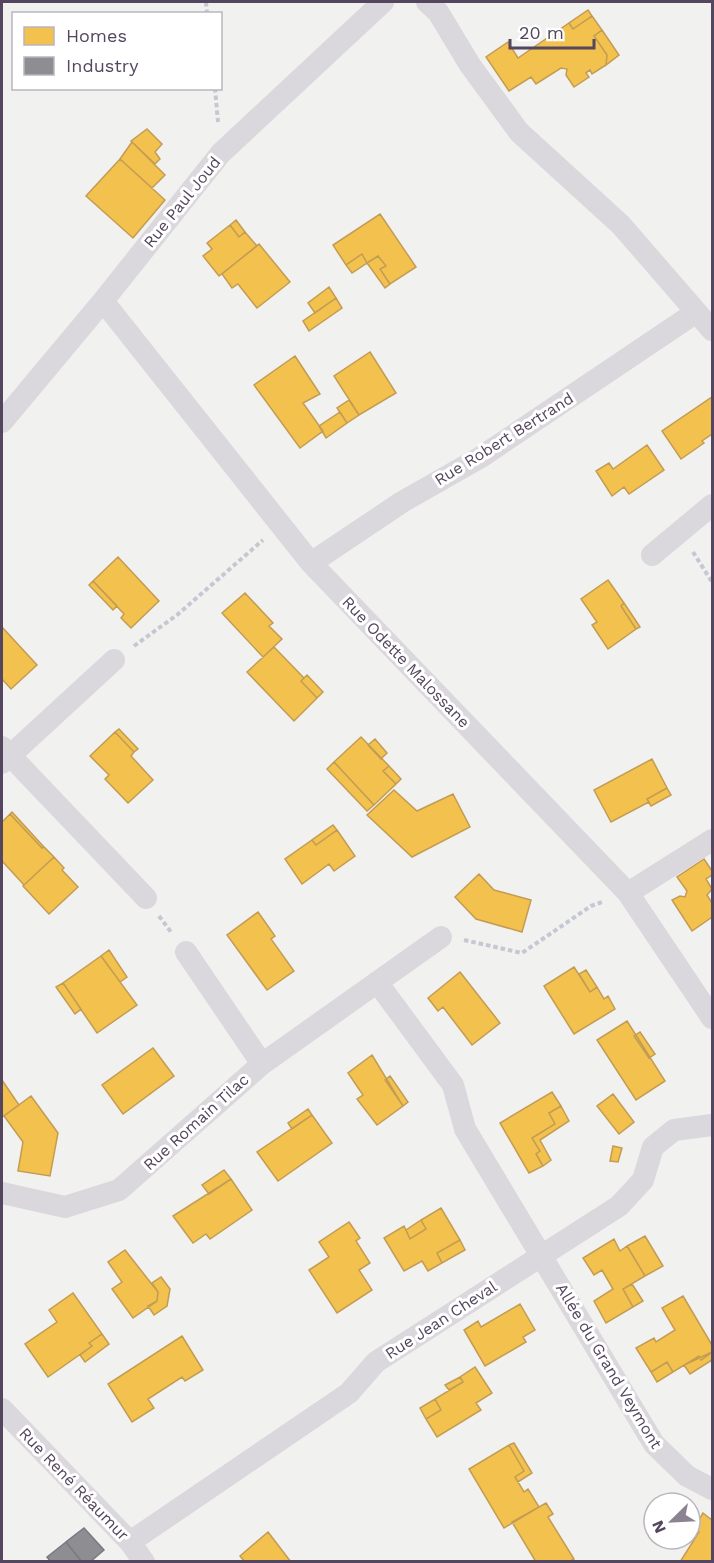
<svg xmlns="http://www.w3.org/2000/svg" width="714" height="1563" font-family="'Work Sans',sans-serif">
<rect width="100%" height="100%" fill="#f1f1f0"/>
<path fill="#f2c14e" stroke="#c39c53" stroke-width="1.5" d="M588,10L592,16L573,29L569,23Z
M592,16L602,30L594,36L607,55L606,65L592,74L590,70L586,73L589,77L574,87L566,75L567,69L561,68L536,84L531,77L509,91L486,57L508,42L518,58L569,23L573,29Z
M602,30L619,55L606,65L607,55L594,36Z
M147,129L162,144L155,152L160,159L155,164L131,141Z
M132,142L165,175L152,188L120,159Z
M120,159L165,200L133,238L86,196Z
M380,214L416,267L390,284L380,269L386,266L378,256L367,263L362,254L346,265L333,245Z
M236,220L245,232L239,237L230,225Z
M230,225L239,237L245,232L257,246L219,276L203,256L212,249L207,243Z
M259,244L290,282L257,308L238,284L232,288L222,274Z
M362,254L367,263L352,273L346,265Z
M378,256L386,266L380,269L390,284L385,288L367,263Z
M329,287L336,298L315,313L308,303Z
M336,298L342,308L309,331L303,321Z
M370,352L396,393L359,415L334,376Z
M295,356L320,394L303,403L323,431L300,448L254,385Z
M712,397V434L702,441L704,443L681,459L662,431Z
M349,400L359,415L347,423L337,408Z
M340,412L347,423L326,438L319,426Z
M647,445L664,470L629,494L624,487L612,496L596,471L609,463L613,469Z
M118,557L159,601L131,628L121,618L124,614L93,581Z
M608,580L624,603L621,606L636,629L608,649L592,625L597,622L581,599Z
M93,581L117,606L113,610L89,585Z
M245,593L273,623L269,626L282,639L263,657L222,613Z
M624,603L640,627L636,629L621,606Z
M2,627L37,665L11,689L2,679Z
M274,647L304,678L301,681L317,698L294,721L247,672Z
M307,675L323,692L317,698L301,681Z
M119,729L138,749L134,752L115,732Z
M115,732L134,752L131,756L153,780L128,803L105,779L109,775L90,756Z
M361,737L389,766L383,771L396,784L374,805L334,762Z
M375,739L387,753L381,759L368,745Z
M652,759L667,788L647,799L649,802L611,822L594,790Z
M334,762L374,805L367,811L327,769Z
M389,766L401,779L396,784L383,771Z
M667,788L671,795L651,806L647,799Z
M394,790L417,811L453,794L470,827L412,857L367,815Z
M12,812L44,847L42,848L10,814Z
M10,814L42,848L44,847L54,857L24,885L2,861V822Z
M333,825L337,830L316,845L312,840Z
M337,830L355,856L334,871L329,864L302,884L285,859L312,840L316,845Z
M54,857L64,868L62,870L78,887L49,914L23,886Z
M704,859L712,871V875L706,879L712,889L707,895L712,903V917L692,931L672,900L680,896L685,897L687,891L677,877Z
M479,874L494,890L531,900L522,932L476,919L455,897Z
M258,912L275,936L271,939L294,971L267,990L227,935Z
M109,950L127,977L120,982L101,956Z
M101,956L137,1005L97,1033L63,983Z
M574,967L590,992L597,987L604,999L608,996L615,1009L574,1034L544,986Z
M586,970L597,987L590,992L579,974Z
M460,972L500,1023L472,1045L443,1007L438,1011L428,998Z
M63,983L81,1009L75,1014L56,987Z
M627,1021L665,1081L636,1100L597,1040Z
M640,1032L655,1054L649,1058L634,1036Z
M153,1048L174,1076L123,1114L102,1085Z
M372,1055L403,1106L377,1125L357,1099L363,1095L348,1073Z
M390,1076L408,1102L403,1106L385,1080Z
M2,1080L19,1105L2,1117Z
M552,1092L561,1106L549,1113L555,1124L532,1138L540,1151L536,1154L543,1166L529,1173L500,1123Z
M613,1094L634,1122L619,1134L597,1106Z
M31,1096L58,1133L50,1176L18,1171L23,1142L4,1116Z
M561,1106L569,1121L540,1140L551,1160L543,1166L536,1154L540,1151L532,1138L555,1124L549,1113Z
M308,1109L312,1115L292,1129L288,1123Z
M312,1115L332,1143L278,1181L257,1152Z
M613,1146L622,1148L618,1162L610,1161Z
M224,1170L231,1179L209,1194L202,1185Z
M231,1179L252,1210L210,1239L206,1234L193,1243L173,1216Z
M441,1208L460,1240L437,1253L442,1263L428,1271L422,1261L404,1271L384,1238L404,1226L410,1239L426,1229L421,1220Z
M421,1220L426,1229L410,1239L406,1230Z
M349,1222L360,1238L356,1241L370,1263L359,1270L372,1290L337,1313L309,1270L329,1257L319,1242Z
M645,1236L663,1266L645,1276L627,1246Z
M614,1239L620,1251L627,1246L645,1276L623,1289L633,1307L606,1323L594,1301L613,1289L602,1270L594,1275L583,1258Z
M460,1240L465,1250L442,1263L437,1253Z
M125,1250L158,1292L157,1301L133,1318L112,1289L122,1282L108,1262Z
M161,1277L170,1289L167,1306L154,1315L148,1306L157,1301L158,1292L152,1283Z
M632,1284L643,1301L633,1307L623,1289Z
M73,1293L102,1334L89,1343L92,1346L48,1377L25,1344L57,1322L49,1310Z
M683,1296L712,1345V1352L701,1360L699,1356L673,1372L667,1362L651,1372L636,1348L654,1338L656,1342L675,1330L662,1308Z
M520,1304L535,1330L523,1337L526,1342L485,1366L464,1330L478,1321L481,1327Z
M102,1334L109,1344L85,1362L80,1355L92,1346L89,1343Z
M182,1336L203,1370L185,1381L182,1377L148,1399L154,1408L132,1422L108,1384Z
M712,1352V1360L690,1374L684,1365Z
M667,1362L673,1372L657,1382L651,1372Z
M475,1367L492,1393L476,1403L481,1410L437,1437L426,1419L441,1410L435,1399L463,1382L460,1377Z
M460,1377L463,1382L449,1390L445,1385Z
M435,1399L441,1410L426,1419L420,1408Z
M514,1443L532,1473L518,1482L515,1477L524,1471L509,1445Z
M509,1445L524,1471L515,1477L524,1492L528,1489L539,1507L504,1528L469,1469Z
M546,1503L553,1514L548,1517L574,1559L569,1562H536L512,1522Z
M703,1513L712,1520V1562H680L699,1532L694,1529Z
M268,1532L291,1562H245L240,1556Z"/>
<path fill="#8d8d92" stroke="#7c7883" stroke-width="1.5" d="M84,1528L104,1550L90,1562H82L66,1542Z
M66,1542L82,1562H51L47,1557Z"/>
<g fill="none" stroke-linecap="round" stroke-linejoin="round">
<path stroke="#c5c7d2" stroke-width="4" stroke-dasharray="4.5 3" stroke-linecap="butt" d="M206,2L207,14
M215,88L218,122
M693,552L712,582
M134,646L177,615L263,540
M159,916L171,932
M464,940L522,953L591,906L602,902"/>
<path stroke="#dbd8dd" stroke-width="22" d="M427,2L438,12L470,65L519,132L621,225L712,330
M103,301L311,563L628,893L712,1018
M2,422L103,301L221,153L383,2
M652,555L712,505
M311,563L402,502L481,457L695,313
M2,747L146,898
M2,763L114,660
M628,893L712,840
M377,982L453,1085L465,1129L654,1444L687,1476L712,1489
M262,1064L441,937
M2,1193L65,1207L119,1190L262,1064L186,952
M2,1409L130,1542L144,1562
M130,1542L349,1393L376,1362L619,1206L643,1180L653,1147L674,1130L712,1125"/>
</g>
<g text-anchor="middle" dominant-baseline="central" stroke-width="6" stroke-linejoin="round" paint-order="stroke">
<g font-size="16" fill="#54465f" stroke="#fff">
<text transform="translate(182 202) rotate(-51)">Rue Paul Joud</text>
<text transform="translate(504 439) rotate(-32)">Rue Robert Bertrand</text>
<text transform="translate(406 662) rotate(46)">Rue Odette Malossane</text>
<text transform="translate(196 1122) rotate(-42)">Rue Romain Tilac</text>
<text transform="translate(441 1320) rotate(-33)">Rue Jean Cheval</text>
<text transform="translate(609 1366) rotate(59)">Allée du Grand Veymont</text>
<text transform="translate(74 1484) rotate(46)">Rue René Réaumur</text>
</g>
</g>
<rect width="714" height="1563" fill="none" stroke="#54465f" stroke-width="6"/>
<rect x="12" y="12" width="210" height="78" fill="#ffffff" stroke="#bbb5bf" stroke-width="1.5"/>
<rect x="24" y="27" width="30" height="18" fill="#f2c14e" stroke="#bbb5bf" stroke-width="1.5"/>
<text x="66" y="42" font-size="18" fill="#54465f">Homes</text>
<rect x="24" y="57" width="30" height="18" fill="#8d8d92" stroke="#bbb5bf" stroke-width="1.5"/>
<text x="66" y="72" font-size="18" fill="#54465f">Industry</text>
<g transform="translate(672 1521) rotate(246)"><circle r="28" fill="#ffffff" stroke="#bbb5bf" stroke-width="1.5"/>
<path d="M0-4.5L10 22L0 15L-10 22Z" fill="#8b8292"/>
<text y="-9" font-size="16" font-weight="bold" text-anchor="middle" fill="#54465f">N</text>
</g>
<path d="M510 39v9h84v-9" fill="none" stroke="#54465f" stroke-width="3"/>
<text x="519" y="39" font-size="18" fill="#54465f" stroke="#ffffff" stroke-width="4.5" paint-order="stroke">20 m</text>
</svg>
